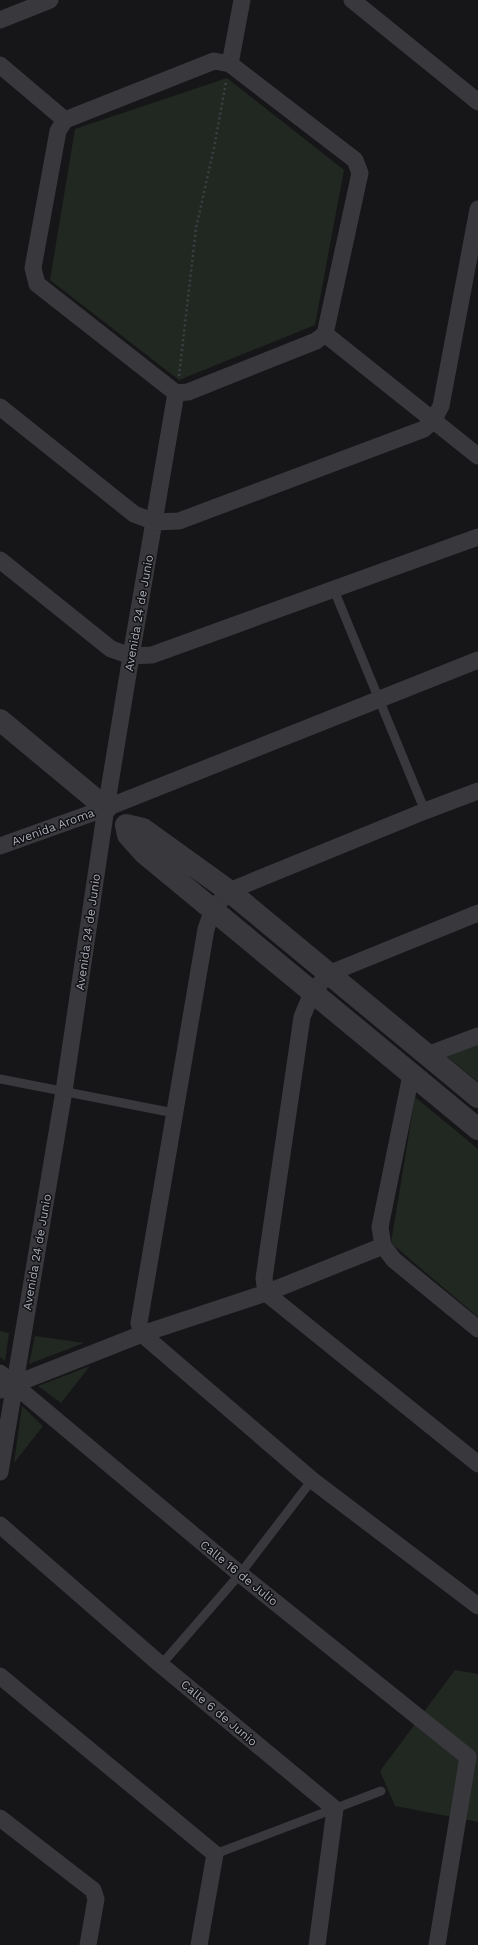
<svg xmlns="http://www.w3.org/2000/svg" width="478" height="1945" font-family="'Work Sans',sans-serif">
<rect width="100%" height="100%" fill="#161618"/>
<path fill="#212822" d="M227,78L344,170L315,325L179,380L50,280L75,129Z
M478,1044V1082L445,1055Z
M415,1097L478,1149V1317L391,1243Z
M0,1331L9,1333L5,1361L0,1357Z
M35,1336L84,1343L29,1364Z
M90,1366L61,1403L38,1386Z
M22,1406L43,1426L14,1463Z
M455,1670L478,1674V1822L395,1806L380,1771Z"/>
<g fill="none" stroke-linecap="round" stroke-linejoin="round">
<path stroke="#3e3f44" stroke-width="2.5" stroke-dasharray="2 3" stroke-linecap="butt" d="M179,376L196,228L214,148L226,82"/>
<path stroke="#38383d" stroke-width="9" d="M334,590L425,811
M0,1079L174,1113
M161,1665L240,1574L312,1480
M215,1854L381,1791"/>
<path stroke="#38383d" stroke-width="17" d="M352,0L478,102
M0,20L50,0
M214,61L230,64L355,160L360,173L325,334L316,341L188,392L176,393L37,284L33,268L58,131L65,120Z
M230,64L242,0
M0,65L65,120
M325,334L478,456
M0,407L134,514L155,522L179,521L424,429L433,421L441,406L478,209
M0,560L111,649L131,656L152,655L478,537
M478,791L425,811L229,891L213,909L206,929L139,1323L142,1334L312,1480L478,1606
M0,846L106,808L478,660
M478,913L328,974L312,993L302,1017L264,1278L266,1293L478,1464
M427,1055L478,1036
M411,1075L380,1227L383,1246L394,1260L478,1329
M0,1373L240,1574L468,1757
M0,1390L142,1334L266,1293L383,1246
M0,1472L64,1091L106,808L131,656L176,393
M0,1525L161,1665L335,1809L317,1945
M0,1676L215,1854L199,1945
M0,1818L93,1890L96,1899L88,1945
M437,1945L468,1757"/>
<path stroke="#38383d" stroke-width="22" d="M0,720L106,808
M478,1097L229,891L143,829L126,825L128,835L144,853L478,1129"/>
</g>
<g text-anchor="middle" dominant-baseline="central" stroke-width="3" stroke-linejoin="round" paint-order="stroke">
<g font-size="12" fill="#a9acb8" stroke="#111113">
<text transform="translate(139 613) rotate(-80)">Avenida 24 de Junio</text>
<text transform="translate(53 827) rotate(-20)">Avenida Aroma</text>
<text transform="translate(88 932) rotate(-82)">Avenida 24 de Junio</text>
<text transform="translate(37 1252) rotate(-80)">Avenida 24 de Junio</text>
<text transform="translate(239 1573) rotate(39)">Calle 16 de Julio</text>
<text transform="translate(219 1713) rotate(40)">Calle 6 de Junio</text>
</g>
</g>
</svg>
